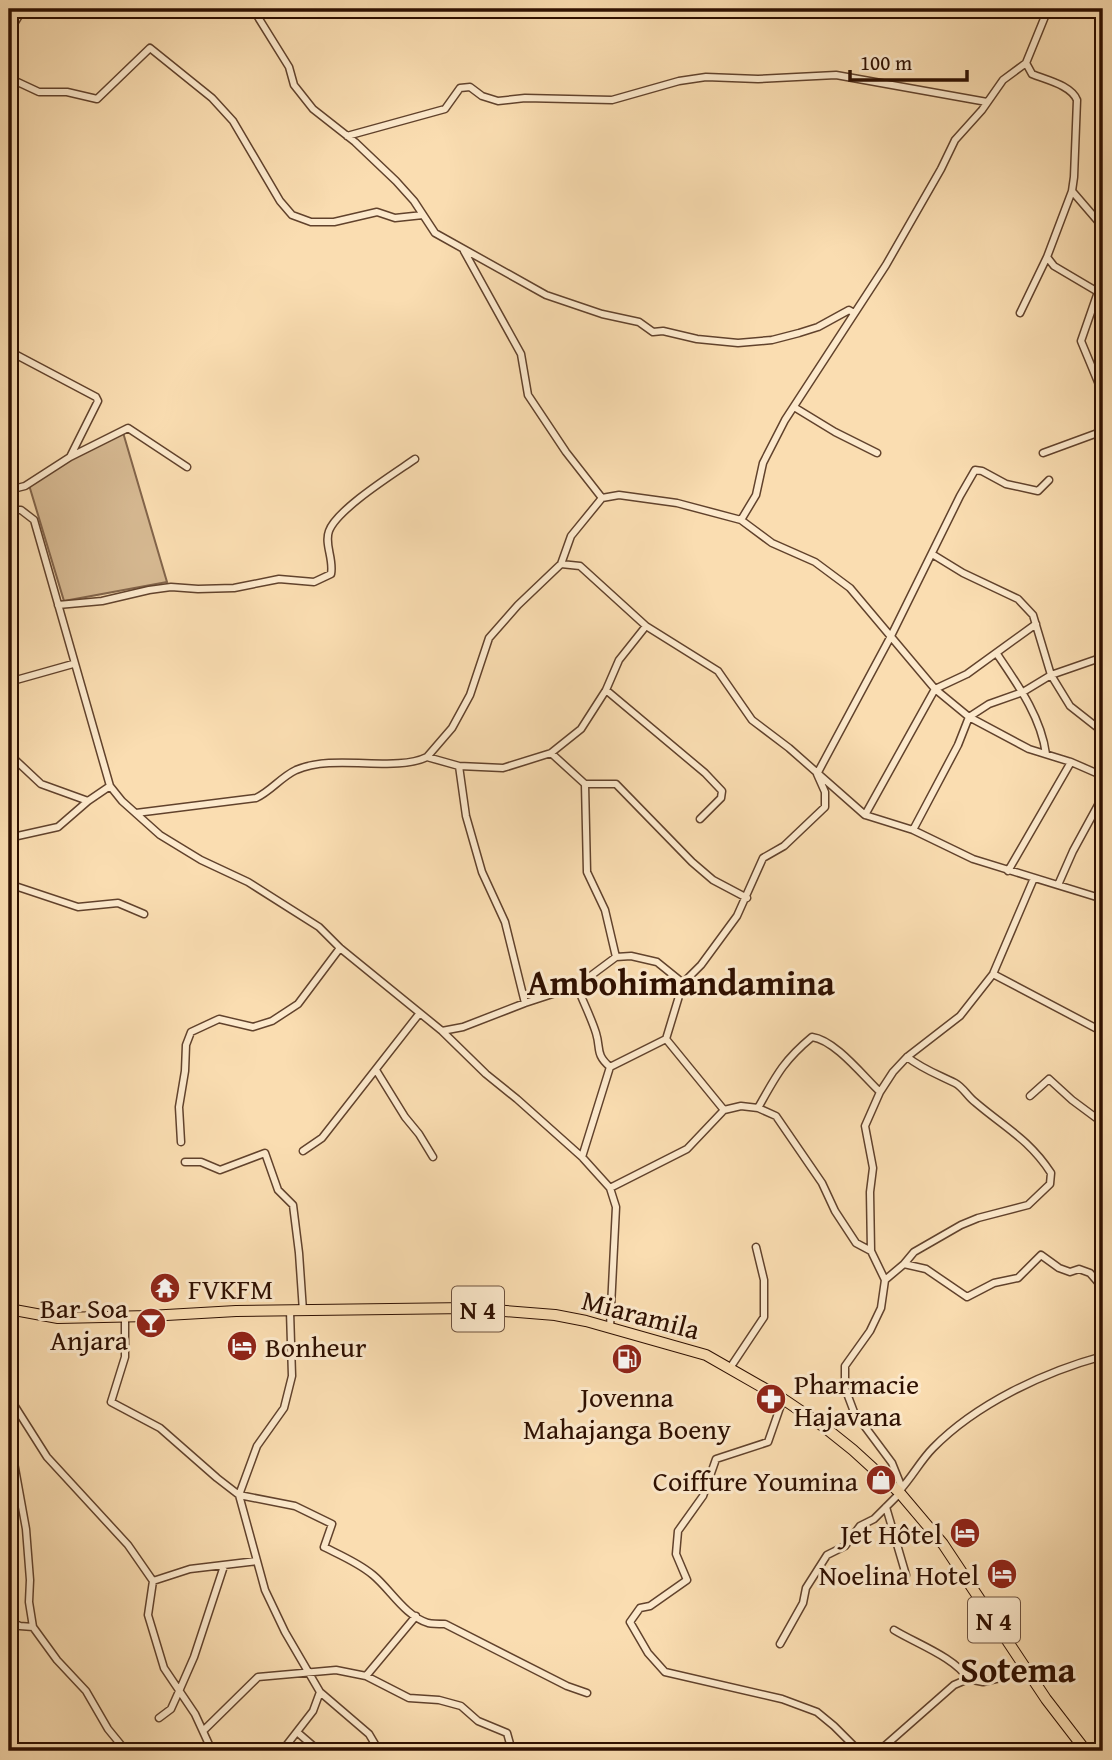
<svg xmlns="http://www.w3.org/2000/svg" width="1112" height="1760" font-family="'Gentium Book Plus',serif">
<rect width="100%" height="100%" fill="#faddb1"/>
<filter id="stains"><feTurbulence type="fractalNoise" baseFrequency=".00286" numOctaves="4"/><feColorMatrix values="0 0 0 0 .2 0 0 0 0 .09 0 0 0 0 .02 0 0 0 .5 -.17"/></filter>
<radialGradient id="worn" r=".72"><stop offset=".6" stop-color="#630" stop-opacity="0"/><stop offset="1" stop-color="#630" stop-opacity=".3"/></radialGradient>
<path fill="#d7ba93" stroke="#82644a" stroke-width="2" d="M122,429L167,582L64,601L29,485Z"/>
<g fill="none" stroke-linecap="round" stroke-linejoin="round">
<g stroke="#61422c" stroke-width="9">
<path id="minor" d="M253,9L289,67L294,85L313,109L355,142L396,181L414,201L435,233L546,295L602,314L639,322L653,332L663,331L697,339L738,343L772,340L799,333L818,327L849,310L854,313
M1048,9L1026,63L1032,74C1046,80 1071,85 1077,100L1074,177L1072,191L1047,257L1054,266L1098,292L1081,341L1103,394
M9,32L23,9
M9,78L39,92H67L97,99L150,48L212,98L233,121L280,201L292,215L311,222H334L377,212L395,218L423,215
M347,136L445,109L460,88L470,87L482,96L498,101L525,98L612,100L679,81L706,77L758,79L836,75L987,102
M1072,191L1103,227
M464,251L521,354L528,395L566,452L602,498
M1020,313L1047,257
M9,351L96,397L98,401L70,457
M794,407L835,432L877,453
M1043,453L1103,431
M9,490L25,486L70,457L128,428L187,467
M9,510H21L34,520L110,786L122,801L160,835L201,860L248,882L319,927L340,948L442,1031L486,1074L517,1099L582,1157L610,1188L616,1207L610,1327
M741,520L756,495L763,463L785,420L886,265L941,169L955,140L982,110L1003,80L1026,63
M932,554L963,573L1018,599L1033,615L1051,675L1070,706L1103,732
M561,564L571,536L602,498L619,495L677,503L741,520L772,543L815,562L850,588L935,689L969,717L1029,749L1071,762L1103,776
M58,605L102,601L149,590L171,587L198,589L234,588L279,579L314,582L331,574C334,559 324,544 329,531C337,509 395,473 415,459
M997,654C1018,685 1041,717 1046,754
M9,682L73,664
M606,690L705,773L722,791L721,798L700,819
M551,753L585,784L587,872L605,910L616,957
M9,754L41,784L88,801
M427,757L452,728L470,695L489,638L518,605L561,564L580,566L646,626L718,671L752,720L789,748L865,815L913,830L973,859L1103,899
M459,766L466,816L482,872L505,922L525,1003
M585,784H616L692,862L713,880L747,898
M136,813L256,798C271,791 281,777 296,770C335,753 394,773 427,757L459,766L503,768L551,753L581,729L606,690L619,660L646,626
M865,815L935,689L967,674L1036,624
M913,830L958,745L969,717L989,704L1023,692L1051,675L1103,657
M9,844L13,837L58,827L88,801L110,786
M1008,871L1071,762
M9,884L78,907L118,903L144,914
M1058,885L1073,851L1103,796
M993,974L1103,1032
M577,986C583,1002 591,1017 596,1033C601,1049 595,1054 610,1067
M442,1031L463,1027L525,1003L577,986L616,957L631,956L657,962L683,983
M666,1039L724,1110
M376,1070L405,1117L419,1134L433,1157
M1030,1096L1049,1079L1072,1100L1103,1123
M758,1108C776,1076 783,1061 812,1037C835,1040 863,1076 880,1092
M181,1142L179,1107L185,1071L186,1045L191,1032L219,1019L253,1027L272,1021L298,1004L340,948
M303,1151L322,1138L419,1014
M582,1157L610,1067L666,1039L683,983L701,965L737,916L763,858L784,846L825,807V792L817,774L891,636L960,496L975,470L982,471L1006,484L1038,491L1049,480
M185,1162H201L220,1170L265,1153L278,1190L293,1205L299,1253L303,1311
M610,1188L687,1149L724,1110L741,1106L758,1108L776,1116L822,1183L835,1211L856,1243L871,1251
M904,1264L914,1252L961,1225L978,1218L1028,1205L1050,1184L1051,1173C1029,1139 1004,1127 975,1102C968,1097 963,1087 955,1083C937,1074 924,1070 907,1057
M885,1280L904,1264L926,1269L967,1297L994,1283L1018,1278L1041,1255L1059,1268L1070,1272L1079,1269L1090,1273L1103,1288
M125,1317V1357L111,1402L160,1428L217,1478L239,1495L295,1506L332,1524L324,1547C340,1555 359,1563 373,1575C390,1589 405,1616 428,1623C433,1624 440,1624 445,1624L567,1686L587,1693
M730,1368L764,1317V1280L756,1247
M9,1397L47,1457L128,1545L153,1581L148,1615L164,1668L195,1714L212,1751
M783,1399L768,1442L716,1459L703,1496L678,1531L676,1554L687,1580L650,1606L640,1608L630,1622L648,1653L665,1672L782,1699L817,1712L834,1726L859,1751
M9,1435L26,1529L30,1580L29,1602L33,1627L57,1660L86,1691L108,1729L126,1751
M902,1488L892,1463L854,1412L845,1388V1366L870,1331L881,1308L885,1280L871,1251L870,1192L873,1168L865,1126L880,1092L893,1072L907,1057L960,1016L993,974L1034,878
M900,1490C912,1477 921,1460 933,1448C976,1404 1044,1372 1103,1356
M886,1507L906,1575
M153,1581L190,1569L257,1561
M9,1621L20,1626L33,1627
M894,1630C915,1643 956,1658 968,1679
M780,1644L803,1603L806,1588L827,1555L845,1546L860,1526L874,1519L900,1493
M366,1676L416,1616
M320,1692L369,1734L379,1751
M159,1718L171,1709L180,1689L194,1657L224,1566
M203,1731L258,1677L336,1670L366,1676L409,1698L439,1700L461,1706L478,1721L507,1733L512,1751
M297,1732L319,1751
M282,1751L313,1711L320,1692L285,1632L265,1590L239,1495L257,1446L284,1408L292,1376L290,1311
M879,1751L954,1685L968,1679L983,1682L1000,1678L1024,1664"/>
</g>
<g stroke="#2e0f00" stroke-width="12">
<path id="primary" d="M9,1309L58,1318L149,1316L236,1311L468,1308L555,1315L586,1321L706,1355L783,1399L823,1426L853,1450L899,1492L943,1544L1046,1699L1086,1751"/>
</g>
<use href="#minor" stroke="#fce9cc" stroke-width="6"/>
<use href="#primary" stroke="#faddb1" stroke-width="10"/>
</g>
<defs>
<g id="temple-disc" transform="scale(1.575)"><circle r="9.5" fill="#8f2418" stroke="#fce9cc"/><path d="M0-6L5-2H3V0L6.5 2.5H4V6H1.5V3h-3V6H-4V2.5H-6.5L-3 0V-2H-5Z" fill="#fff"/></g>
<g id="bar-disc" transform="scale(1.575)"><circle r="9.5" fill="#8f2418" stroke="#fce9cc"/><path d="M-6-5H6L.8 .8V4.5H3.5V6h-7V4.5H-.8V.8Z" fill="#fff"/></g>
<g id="hotel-disc" transform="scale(1.575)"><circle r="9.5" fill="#8f2418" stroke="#fce9cc"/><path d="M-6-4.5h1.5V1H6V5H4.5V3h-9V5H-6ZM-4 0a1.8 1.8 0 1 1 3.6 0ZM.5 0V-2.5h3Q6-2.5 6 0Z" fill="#fff"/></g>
<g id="fuel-disc" transform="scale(1.575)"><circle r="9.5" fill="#8f2418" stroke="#fce9cc"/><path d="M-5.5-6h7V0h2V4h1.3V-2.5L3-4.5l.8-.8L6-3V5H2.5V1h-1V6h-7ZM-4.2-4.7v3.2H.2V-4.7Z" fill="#fff"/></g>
<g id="pharmacy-disc" transform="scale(1.575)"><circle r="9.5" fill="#8f2418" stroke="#fce9cc"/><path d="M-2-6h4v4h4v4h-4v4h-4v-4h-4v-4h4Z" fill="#fff"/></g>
<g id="shop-disc" transform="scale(1.575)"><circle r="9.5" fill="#8f2418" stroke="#fce9cc"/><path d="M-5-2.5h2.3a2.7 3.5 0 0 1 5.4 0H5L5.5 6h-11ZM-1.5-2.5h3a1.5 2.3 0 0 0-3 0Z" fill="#fff"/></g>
</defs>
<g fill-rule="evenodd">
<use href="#temple-disc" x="165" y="1288"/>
<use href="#bar-disc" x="151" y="1323"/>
<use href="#hotel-disc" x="242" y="1346"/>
<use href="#fuel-disc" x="627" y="1359"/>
<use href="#pharmacy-disc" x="771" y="1399"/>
<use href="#shop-disc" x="881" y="1480"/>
<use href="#hotel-disc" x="965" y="1533"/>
<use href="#hotel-disc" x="1002" y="1574"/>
</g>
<g text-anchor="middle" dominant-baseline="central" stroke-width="6" stroke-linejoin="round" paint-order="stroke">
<g fill="#fce9cc" stroke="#6c503d" stroke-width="2">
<rect x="452" y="1286.5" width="52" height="45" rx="5"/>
<rect x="968" y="1597.5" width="52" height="45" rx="5"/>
</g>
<g font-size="26" font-weight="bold" fill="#2e0f00">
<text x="478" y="1309">N 4</text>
<text x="994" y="1620">N 4</text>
</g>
<g font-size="28" fill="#2e0f00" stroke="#fce9cc" text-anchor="end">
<text x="188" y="1288" text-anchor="start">FVKFM</text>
<text x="128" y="1307">Bar Soa<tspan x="128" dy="32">Anjara</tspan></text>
<text x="265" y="1346" text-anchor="start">Bonheur</text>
<text x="794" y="1383" text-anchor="start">Pharmacie<tspan x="794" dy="32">Hajavana</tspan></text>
<text x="627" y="1396" text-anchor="middle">Jovenna<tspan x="627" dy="32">Mahajanga Boeny</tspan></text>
<text x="858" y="1480">Coiffure Youmina</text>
<text x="942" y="1533">Jet Hôtel</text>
<text x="979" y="1574">Noelina Hotel</text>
</g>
<g font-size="28" fill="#2e0f00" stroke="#fce9cc">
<text transform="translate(641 1314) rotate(15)">Miaramila</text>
</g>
<g font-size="35" font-weight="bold" fill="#2e0f00" stroke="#fce9cc">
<text x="681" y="982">Ambohimandamina</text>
<text x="1018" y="1669">Sotema</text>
</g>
</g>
<rect width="1112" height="1760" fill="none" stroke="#faddb1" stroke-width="35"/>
<rect x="10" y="10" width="1091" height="1739" fill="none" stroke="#2e0f00" stroke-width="3.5"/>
<rect x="18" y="18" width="1077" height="1725" fill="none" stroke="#2e0f00" stroke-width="2"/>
<path d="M850 70v10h117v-10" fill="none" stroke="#2e0f00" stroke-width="3.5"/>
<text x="860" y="70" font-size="21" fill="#2e0f00" stroke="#fce9cc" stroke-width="5" paint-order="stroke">100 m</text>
<rect width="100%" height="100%" filter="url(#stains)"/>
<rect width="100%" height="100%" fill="url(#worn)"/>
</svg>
